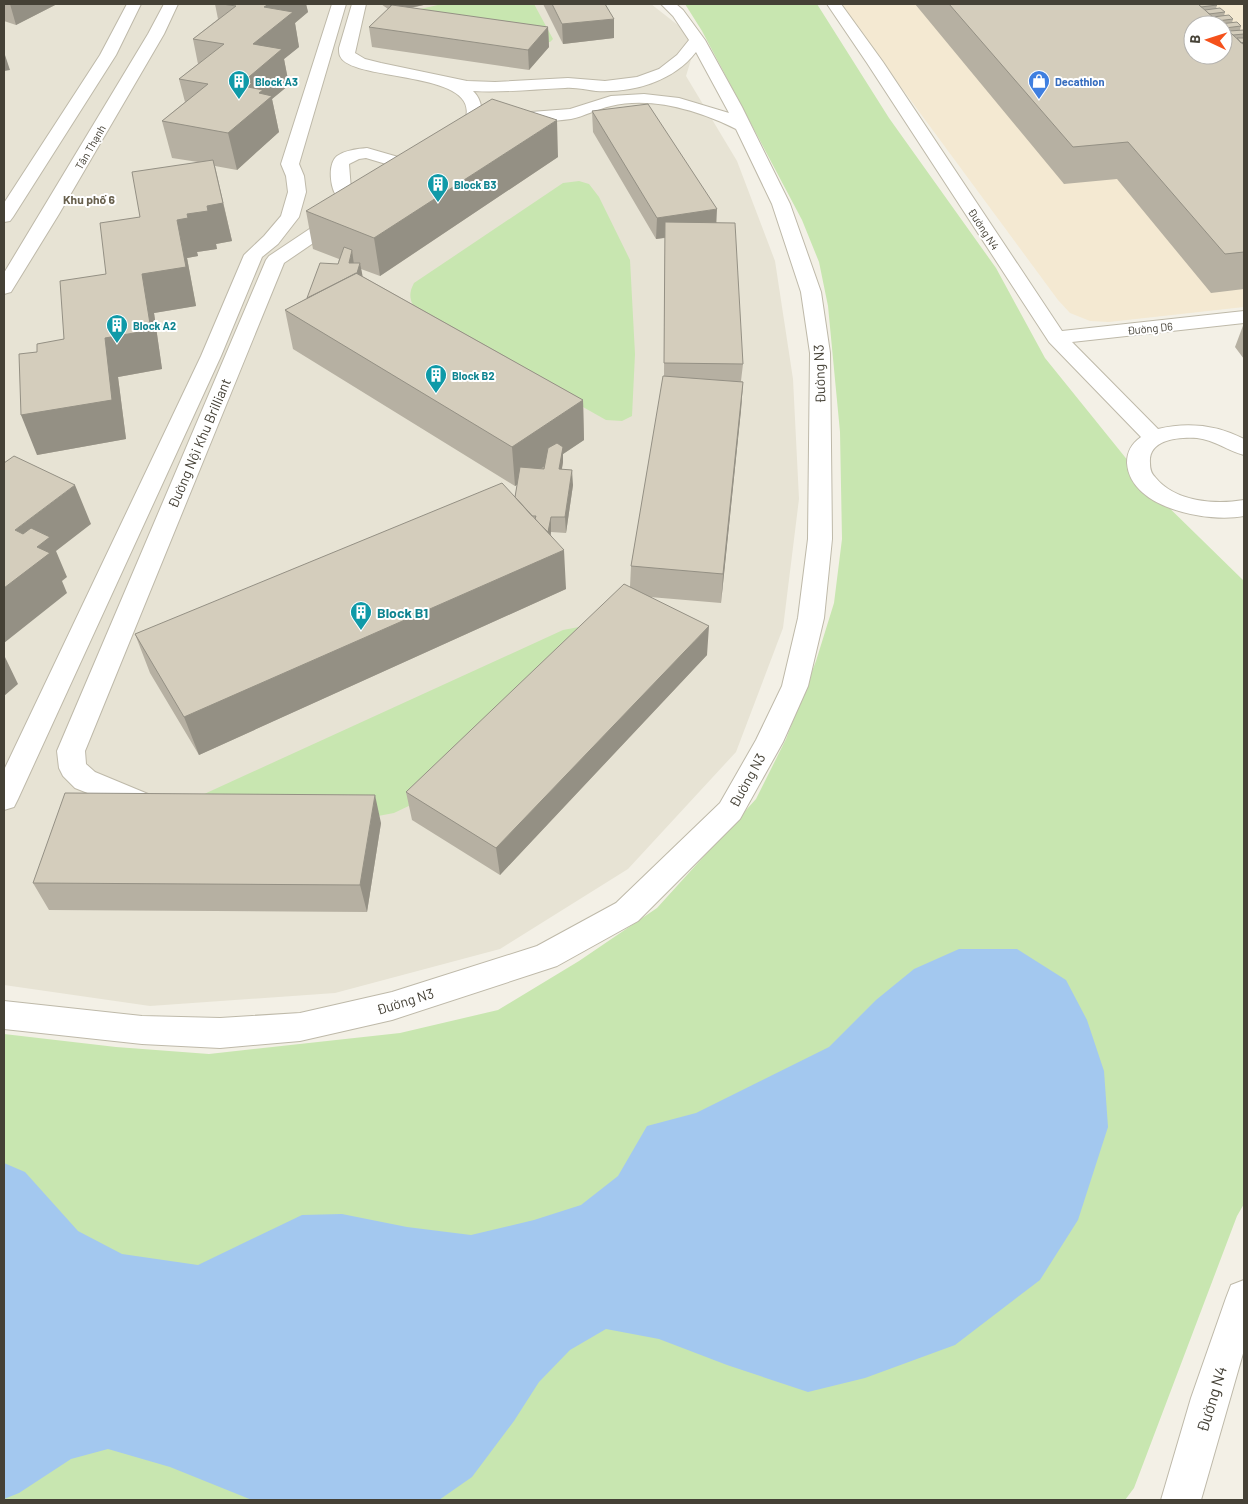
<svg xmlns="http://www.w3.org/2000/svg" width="1248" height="1504" font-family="Barlow,sans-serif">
<rect width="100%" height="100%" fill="#f3f0e6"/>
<path fill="#e7e3d4" d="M4,4H651L697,40L686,76L737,161L775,261L793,379L799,499L783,628L736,752L628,869L500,949L335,993L150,1006L4,985Z"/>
<path fill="#f4e9d2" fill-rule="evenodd" d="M842,4H1244V307L1109,322L1090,321L1070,313L1058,300L864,37ZM1193,25H1223V55H1193Z"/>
<path fill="#c8e6b0" d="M442,4H534L553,39L550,42L541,43L412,11Z
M685,4H817L889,118L996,268L1045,358L1154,493L1244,581V1204L1237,1216L1134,1488L1125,1500H4V1034L116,1047L209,1054L400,1033L498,1010L579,961L657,908L756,799L786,739L816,661L834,603L842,539L840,432L828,306L819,262L802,220L702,31Z
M579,181L589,184L599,197L630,260L635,354L632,416L622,421L606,420L418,314C411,302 407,296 414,283L563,183Z
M579,627L417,802L394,813L378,816L202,795L563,630Z"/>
<path fill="#a3c8ef" d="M959,949H1017L1066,980L1087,1020L1104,1071L1108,1127L1078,1220L1040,1280L955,1345L865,1378L808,1392L727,1365L659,1339L606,1329L570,1350L539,1382L514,1421L472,1477L439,1500H252L170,1467L108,1449L71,1459L19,1493L4,1499V1163L25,1172L78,1231L122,1254L198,1265L302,1215L342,1214L407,1227L471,1235L534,1220L581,1205L618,1176L647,1126L696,1113L829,1047L876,1000L914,969Z"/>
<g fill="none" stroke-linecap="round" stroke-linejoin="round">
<g stroke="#beb9a9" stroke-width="2">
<path id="minor" d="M127,4H141L116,55L13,217L10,221L4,222V203L100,55Z
M164,4H178L164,34L59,214L11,292L4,294V273L148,34Z
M332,4H346L299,164L304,176L306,192L299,217L278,244L262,257L221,356L18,799L14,807L4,810V770L201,356L244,255L264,236L281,216L288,192L286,176L281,164Z
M352,4H366L355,53L365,59L381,63L467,81L495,82L568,78L605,81L637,77L659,69L677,55L689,40L673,16L661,4H676L683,10L705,40L742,107L790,204L821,292L830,353L832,539L824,618L808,686L783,742L740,819L638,921L557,966L392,1020L300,1041L220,1048L142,1044L4,1029V1001L142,1016L220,1018L300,1013L392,992L537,946L616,903L720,803L756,740L782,686L798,618L808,539L810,353L801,292L772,204L736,129C700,111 652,96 611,106C597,109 585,116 571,119C549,122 528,122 506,124L500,123L498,119L500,115L506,114L570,109L611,96L644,94L679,98L729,113L696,52C673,82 632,93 596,91C586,90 576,87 565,88C535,89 504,93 473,91C492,109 477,147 451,141L448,137C454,129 463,127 466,117C478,70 350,82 340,56C339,54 339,50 339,48Z
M827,4H841L883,62L1062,331L1244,311V323L1072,342L1158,429C1187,422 1217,425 1244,439V455C1228,451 1215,440 1197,438C1179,437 1148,439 1150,463C1150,469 1151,473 1155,477C1175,502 1215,505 1244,500V516C1209,523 1130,509 1127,463C1127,452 1131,444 1141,437L1049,342L867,63Z
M367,148L419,163L422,167L419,171L413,172L366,158L359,159L349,164L351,190L368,198L371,202L368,206C360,208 346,205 339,199C330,191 327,164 337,156C346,150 357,149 367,148Z
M341,210L347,212L350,216L347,220L284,263L85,751L86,764L95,772L148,794L152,802L148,810L138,813L75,788L63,776L59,768L57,751L266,260L269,256L335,212Z
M1244,1280V1350L1201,1500H1161L1191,1398L1226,1298L1231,1285Z"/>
</g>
<use href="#minor" fill="#fff" fill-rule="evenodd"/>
</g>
<path fill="#b6b0a2" d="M4,4H57L16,25L4,21Z
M215,4H306L308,12L295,23L299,47L284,59L289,85L272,99L279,132L237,170L215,166L232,241L216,244L217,249L197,252L198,256L187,258L196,306L154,313L162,369L118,377L126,439L37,455V352L64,339L106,274L140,217L198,162L172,158L162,121L185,102L179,79L198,64L193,39L218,19Z
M381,4H428L411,8L548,27L549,47L529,70L372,47L369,27L388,9Z
M543,4H605L614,38L563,44Z
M915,4H1215L1217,5L1216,9L1225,12L1224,16L1233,19L1232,23L1241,26L1240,30H1244V289L1211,293L1117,179L1064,184Z
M592,111L717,223L743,364L741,381L743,382L741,410L721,603L650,597L707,655L500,875L412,820L406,792L630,587L631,566L664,376L665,238L656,239L593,132Z
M558,157L380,276L361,269L362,276L583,400L584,440L563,454V462L562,469L573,485L566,533L551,532V535L566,589L199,755L150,673L135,634L515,497L517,485L515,486L293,349L285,310L307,298L338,264L339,259L313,249L306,211Z
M1244,323V359L1235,347Z
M381,823L367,912L49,910L33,883Z"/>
<path fill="#949084" d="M10,4H57L16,25Z
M269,4H306L308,12L295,23L299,47L284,59L289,85L272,99L279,132L237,170L228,133L253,44L264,7Z
M390,4H428L391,12Z
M614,19V38L563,44L562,24Z
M548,27L549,47L529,70L528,50Z
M4,52L10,70L4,71Z
M557,120L558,157L380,276L374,238Z
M213,160L232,241L216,244L217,249L197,252L198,256L187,258L196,306L154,313L162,369L118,377L126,439L37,455L21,415L105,338L142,274L177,220L187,214L207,206Z
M717,209L716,230L656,239L657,218Z
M352,250L354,265L349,263Z
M360,263L363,278L346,302Z
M743,382L741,410L721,603L723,574Z
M583,400L584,440L563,454V462L559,484V469L561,455L515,486L512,447Z
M572,470L573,485L566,533L565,517Z
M75,485L91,524L56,551L67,577L62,581L67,593L4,643V588L15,530Z
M551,517V532L547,556L540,559Z
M564,550L566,589L199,755L184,717Z
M709,626L707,655L500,875L496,848Z
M4,655L18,684L4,696Z
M375,795L381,823L367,912L360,885Z"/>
<path fill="#d4cdbc" stroke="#949084" d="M222,4H269L264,7L293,12L253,44L282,49L243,82L252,83L248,87L263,90L259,93L272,96L228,133L162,121L208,84L179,79L224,44L193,39L236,6Z
M552,4H605L614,19L562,24Z
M949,4H1198L1222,25H1193V55H1223V26L1244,45V252L1225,254L1128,142L1073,147Z
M1198,4H1215L1217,5L1201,7Z
M392,5L548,27L528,50L369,27Z
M1220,8L1225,12L1209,14L1205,10Z
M1229,15L1233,19L1217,21L1213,17Z
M1237,22L1241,26L1225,28L1223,25L1220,24Z
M1244,30V34L1233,35L1229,31Z
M1237,38H1244V42L1241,43Z
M492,99L557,120L374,238L306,211Z
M648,104L717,209L657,218L592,111Z
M213,160L223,203L207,206L208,211L187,214L188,218L177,220L186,267L142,274L151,330L105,338L112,400L21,415L19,354L37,352V344L64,339L60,281L106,274L100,223L140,217L132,172Z
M665,222L735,223L743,364L664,363Z
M344,247L352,250L349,263H360L357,273L307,298L320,263L338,264Z
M356,273L583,400L512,447L285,310Z
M663,376L743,382L723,574L631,566Z
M557,443L563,447L559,469L572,470L565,517H551L548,532L535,519L536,516H532L515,497L520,467L544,469L548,448Z
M14,456L75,485L15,530L23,534L31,528L50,537L37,547L50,553L4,588V463Z
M502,483L564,550L184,717L135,634Z
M624,584L709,626L496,848L406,792Z
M65,793L375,795L360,885L33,883Z"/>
<defs>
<g id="building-pin" transform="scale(1.125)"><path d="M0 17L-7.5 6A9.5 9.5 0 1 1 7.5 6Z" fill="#0f9aa8" stroke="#fff"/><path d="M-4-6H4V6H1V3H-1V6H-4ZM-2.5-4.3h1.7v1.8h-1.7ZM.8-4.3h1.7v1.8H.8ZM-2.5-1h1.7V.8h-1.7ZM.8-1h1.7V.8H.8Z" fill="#fff"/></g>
<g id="shop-pin" transform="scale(1.125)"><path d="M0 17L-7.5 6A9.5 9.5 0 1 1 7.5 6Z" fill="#3f7fe0" stroke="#fff"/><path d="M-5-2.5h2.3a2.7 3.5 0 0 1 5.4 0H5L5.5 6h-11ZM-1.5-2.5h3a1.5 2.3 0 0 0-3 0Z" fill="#fff"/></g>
</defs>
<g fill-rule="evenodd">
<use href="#building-pin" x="239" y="81"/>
<use href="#shop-pin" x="1039" y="81"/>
<use href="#building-pin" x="438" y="184"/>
<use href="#building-pin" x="117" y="325"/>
<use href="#building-pin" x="436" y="375"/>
<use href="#building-pin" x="361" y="612"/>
</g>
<g text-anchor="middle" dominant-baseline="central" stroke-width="4" stroke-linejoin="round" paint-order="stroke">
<g font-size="11" font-weight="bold" fill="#0d838f" stroke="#fff" text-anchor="start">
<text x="255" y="81">Block A3</text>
<text x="454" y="184">Block B3</text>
<text x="133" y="325">Block A2</text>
<text x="452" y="375">Block B2</text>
</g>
<g font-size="11" font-weight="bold" fill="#366cbe" stroke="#fff" text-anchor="start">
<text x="1055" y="81">Decathlon</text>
</g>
<g font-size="11" fill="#454136" stroke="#fff">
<text transform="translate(90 147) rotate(-60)">Tân Thạnh</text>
<text transform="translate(984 229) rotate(57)">Đường N4</text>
<text transform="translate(1150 328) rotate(-6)">Đường D6</text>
</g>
<g font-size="12" font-weight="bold" fill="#68604d" stroke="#fff">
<text x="89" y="199">Khu phố 6</text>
</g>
<g font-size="14" fill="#454136" stroke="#fff">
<text transform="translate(819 374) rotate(-92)">Đường N3</text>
<text transform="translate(199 443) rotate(-67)">Đường Nội Khu Brilliant</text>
<text transform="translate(747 780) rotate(-61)">Đường N3</text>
<text transform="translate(405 1001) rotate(-17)">Đường N3</text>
</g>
<g font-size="14" font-weight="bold" fill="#0d838f" stroke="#fff" text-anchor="start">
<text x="377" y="612">Block B1</text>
</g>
<g font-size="16" fill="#454136" stroke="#fff">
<text transform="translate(1211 1399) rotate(-73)">Đường N4</text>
</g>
</g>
<rect width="1248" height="1504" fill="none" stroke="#454136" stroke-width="10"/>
<g transform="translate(1208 40) rotate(274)"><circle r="24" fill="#ffffff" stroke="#b5b3af"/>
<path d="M0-4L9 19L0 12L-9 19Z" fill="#f5511b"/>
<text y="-8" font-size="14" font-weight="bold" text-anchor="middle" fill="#454136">B</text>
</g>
</svg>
